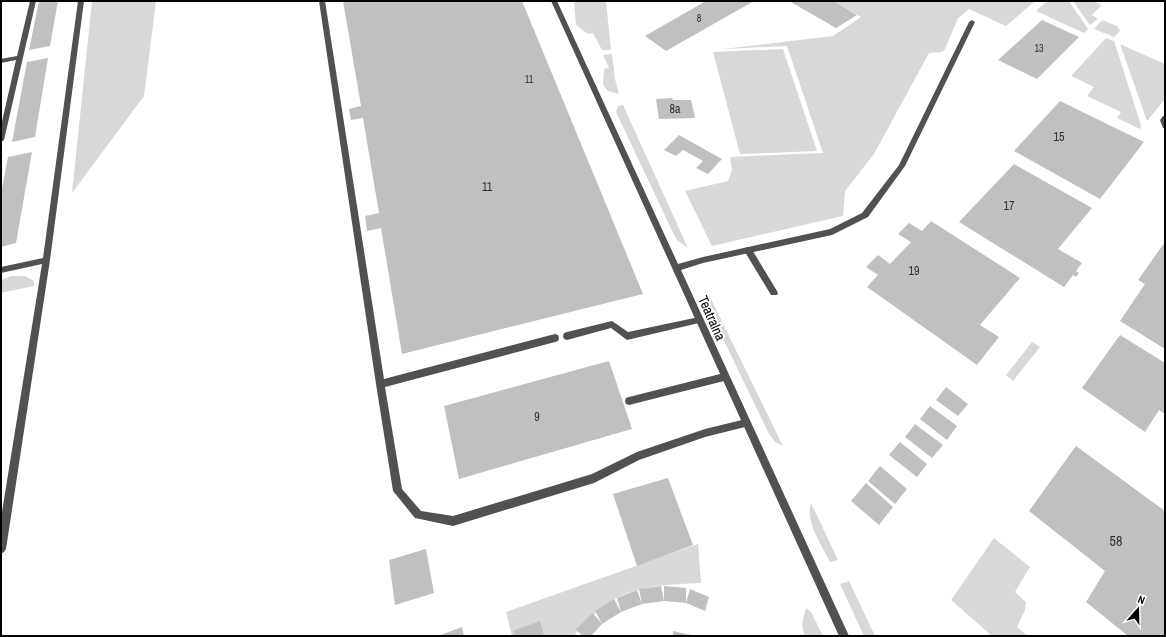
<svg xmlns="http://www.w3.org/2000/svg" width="1166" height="637" font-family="'Archivo Narrow',sans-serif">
<rect width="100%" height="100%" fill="#fff"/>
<path fill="#d8d8d8" d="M92,1H156L144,96L72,193Z
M574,1H606L611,50H602L593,33L588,34L576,25Z
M833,1H1035L1006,26L969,9L958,18L945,49L942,52L929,53L874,154L845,191L843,216L712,246L685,191L728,181L732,170L730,157L823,153L787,46L723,49L833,36L861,17Z
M1047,1H1069L1088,29L1084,33L1036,11Z
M1073,1H1092L1102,5L1092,15L1098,19L1090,25Z
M1102,20L1117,26L1120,31L1114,37L1094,29Z
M1106,38L1114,41L1141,125L1140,129L1117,118L1121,112L1087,96L1094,87L1071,76Z
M1120,44L1165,64V99L1147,121Z
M783,49L817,151L740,154L713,52Z
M612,54L615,79L619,94L608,91L603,85L604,69L609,68L603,55Z
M623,105L688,248L678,241L675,237L616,112L618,106Z
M12,276H25L34,281V286L1,293V280Z
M709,295L783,446L775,442L768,432L703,297Z
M1032,342L1040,347L1013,381L1006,375Z
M811,503L838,560L830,562C822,545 805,523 811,503Z
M994,538L1030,567L1015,592L1026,602L1025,610L1017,627L1028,636H992L951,600Z
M698,544L701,583C643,585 612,588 574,636H512L506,612Z
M849,581L875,636H864L840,584Z
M806,608L811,612L823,636H805C800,625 803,619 806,608Z"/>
<path fill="#c0c0c0" d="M39,1H58L50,46L29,50Z
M343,1H522L643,294L402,354L381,228L367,231L365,216L379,213L363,118L351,120L349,109L361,106Z
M706,1H754L666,51L645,36Z
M789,1H833L857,15L836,28Z
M1042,20L1079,37L1037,79L998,60Z
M48,58L35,137L12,142L27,62Z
M672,98L673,100H691L695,118L659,119L656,99Z
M1060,101L1144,142L1100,199L1014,151Z
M679,135L722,159L708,174L696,168L703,161L683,150L676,156L664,150Z
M32,152L16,243L1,247V194L8,157Z
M1014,164L1092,208L1058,249L1082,263L1076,271L1079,273L1076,277L1073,275L1064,287L959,222Z
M931,221L1020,278L980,325L999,337L977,365L867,287L878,275L866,267L878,255L890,264L911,242L898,234L909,223L922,231Z
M1165,242V349L1120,321L1145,284L1138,280Z
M1120,335L1165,363V414L1159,410L1145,432L1082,388Z
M609,361L632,429L459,479L444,406Z
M946,387L968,404L958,416L936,400Z
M930,406L957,426L947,440L920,419Z
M915,424L943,445L932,458L905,437Z
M900,442L927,464L917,477L889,455Z
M1076,446L1165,511V636H1128L1086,602L1105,571L1029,511Z
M880,466L907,489L895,504L868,481Z
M668,478L693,545L637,566L613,494Z
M866,483L893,507L879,525L851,501Z
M426,549L434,593L395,605L389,560Z
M661,586L664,601V586L686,588V603L664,601L642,604L639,589Z
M690,589L709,597L705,611L686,603Z
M637,590L642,604L621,612L602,624L595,611L614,599L621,612L617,598Z
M593,613L602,624L591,636H582L576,629Z
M540,621L544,636H515L513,631Z
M462,627L464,636H438Z
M673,631L691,635V636H673Z"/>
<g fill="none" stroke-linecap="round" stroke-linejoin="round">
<path fill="#515151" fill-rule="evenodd" d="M30,1H36L4,140L1,142V126L16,60L1,63V59L17,56Z
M78,1H84L50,260L6,549L4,552L1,554V518L42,264L1,273V267L43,258Z
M319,1H325L384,379L555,334L558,335L559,338L558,341L555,342L385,387L402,489L421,511L453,516L592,474L637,452L705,429L746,419L749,420L750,423L749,426L705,437L639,460L594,483L453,526L415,518L393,491L376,384Z
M748,247L751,248L777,291L778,293L777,295H771L745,252L744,250L745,248Z
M699,317L702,318L703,320L702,322L699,323L627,340L611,328L567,340L564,339L563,336L564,333L567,332L612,321L628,332Z
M724,373L727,374L728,377L727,380L724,381L629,405L626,404L625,401L626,398L629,397Z"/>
<path fill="#515151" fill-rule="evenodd" d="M551,1H557L678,264L703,257L830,229L862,213L899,165L969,22L972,20L975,22L905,166L868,217L832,235L703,263L681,270L849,636H839Z
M1163,116H1165V128H1163L1160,120Z"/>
</g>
<g text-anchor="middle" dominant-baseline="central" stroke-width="4" stroke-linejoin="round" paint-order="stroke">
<g font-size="10" fill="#303030">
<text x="699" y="18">8</text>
<text x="1039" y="48">13</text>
<text x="529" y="79">11</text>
</g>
<g font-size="12" fill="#303030">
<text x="675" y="109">8a</text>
<text x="1059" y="137">15</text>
<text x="487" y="187">11</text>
<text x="1009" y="206">17</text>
<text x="914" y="271">19</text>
<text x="537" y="417">9</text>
</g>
<g font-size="14" fill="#000" stroke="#fff">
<text transform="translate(712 318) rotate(66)">Teatralna</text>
</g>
<g font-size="14" fill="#303030">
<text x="1116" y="541">58</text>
</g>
</g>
<rect width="1166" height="637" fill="none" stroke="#000000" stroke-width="4"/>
<g transform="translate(1138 609) rotate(20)" stroke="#ffffff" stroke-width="3" paint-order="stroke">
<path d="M0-3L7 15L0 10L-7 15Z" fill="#000000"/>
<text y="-6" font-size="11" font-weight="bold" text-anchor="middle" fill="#000000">N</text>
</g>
</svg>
